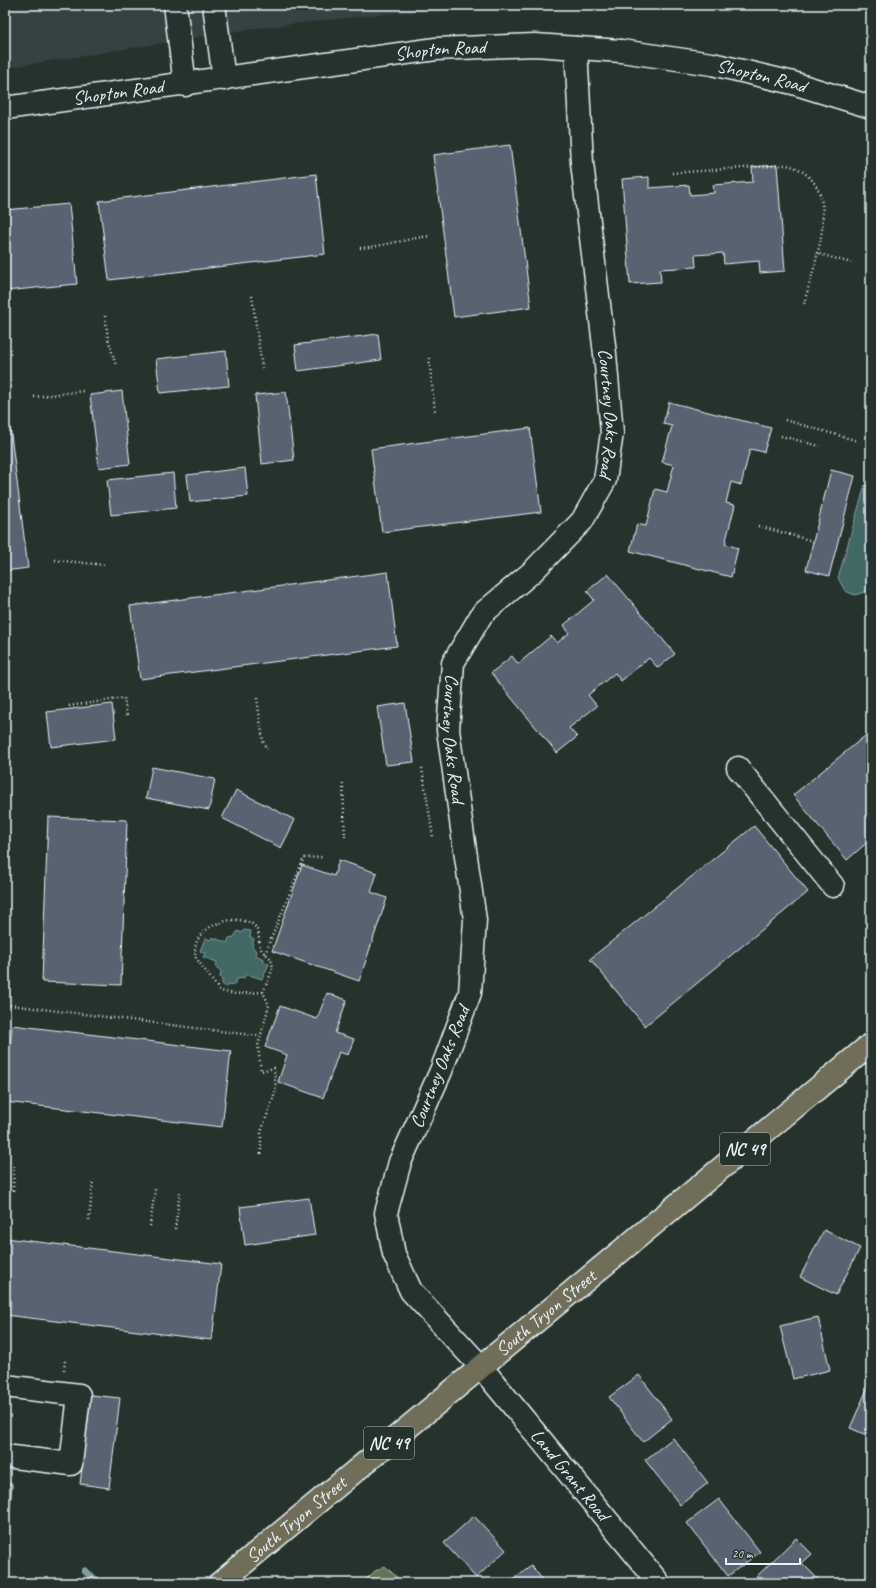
<svg xmlns="http://www.w3.org/2000/svg" width="876" height="1588" font-family="Caveat,sans-serif">
<rect width="100%" height="100%" fill="#26332d"/>
<filter id="ink" filterUnits="userSpaceOnUse"><feTurbulence type="fractalNoise" baseFrequency=".025" numOctaves="2"/><feDisplacementMap in="SourceGraphic" scale="8" xChannelSelector="R" yChannelSelector="G"/><feConvolveMatrix kernelMatrix="1 2 1 2 8 2 1 2 1" color-interpolation-filters="sRGB"/></filter>
<g filter="url(#ink)">
<path fill="#354242" d="M5,5H531L524,8L392,13L256,28L5,68Z"/>
<path fill="#5d7458" stroke="#a2b2a8" d="M385,1566L403,1583H362L375,1571Z"/>
<path fill="#426766" stroke="#849ea0" d="M865,485L871,486V590L855,595L845,591L838,578Z
M244,930L251,931L250,937L254,939L252,946L256,951L255,955L264,959V961L269,964L262,979L246,974L244,978L237,979L234,985L231,984L226,987L222,984V980L220,978L221,971L216,967L217,962L203,957L205,953L200,951L205,938L211,940L212,937L227,943L229,938L234,937L238,931L242,933Z"/>
<g fill="none" stroke-linecap="round" stroke-linejoin="round">
<path stroke="#849ea0" stroke-width="7" d="M85,1571L99,1583"/>
</g>
<path fill="#586472" stroke="#e8f1f8" d="M510,145L531,307L454,317L433,155Z
M777,165L785,271L760,273L759,261L724,264L723,253L695,255L696,267L660,269L661,282L630,284L622,179L649,177V188L689,185L690,195L714,193L713,185L753,182L752,167Z
M316,174L325,254L109,280L99,201Z
M69,204L77,284L5,291V210Z
M378,334L381,360L298,371L295,345Z
M226,351L229,386L160,393L156,359Z
M122,391L130,464L99,468L90,395Z
M286,392L294,460L262,464L255,395Z
M669,402L771,428L764,452L750,449L741,485L731,482L726,503L735,505L725,544L738,548L731,577L630,551L637,524L646,526L655,489L667,492L674,465L662,462L672,426L663,424Z
M5,411H8L28,568L5,571Z
M530,428L541,512L382,532L371,449Z
M245,468L248,496L190,502L187,475Z
M831,470L855,476L829,576L806,570Z
M173,473L176,508L111,515L107,480Z
M388,572L397,646L140,679L130,606Z
M608,574L675,654L658,668L649,658L621,681L615,673L588,695L597,706L569,728L577,737L557,753L491,673L512,656L518,664L551,636L557,643L569,633L564,625L594,600L587,591Z
M405,703L414,762L386,765L377,707Z
M112,704L116,739L51,747L47,712Z
M871,731V839L847,860L793,795Z
M152,767L215,779L209,810L146,798Z
M236,790L295,820L281,848L222,818Z
M48,817L127,820L121,985L42,982Z
M754,826L808,892L645,1026L590,959Z
M339,860L377,873L371,892L387,898L359,981L272,951L302,865L334,876Z
M327,993L347,1000L335,1033L354,1039L348,1055L339,1052L323,1098L278,1082L287,1055L265,1047L280,1006L317,1019Z
M12,1025L231,1051L222,1127L5,1102Z
M309,1198L315,1235L245,1245L240,1207Z
M824,1230L860,1248L836,1295L800,1277Z
M5,1238L221,1264L212,1340L5,1315Z
M818,1317L830,1370L793,1379L780,1326Z
M639,1375L672,1419L643,1442L609,1397Z
M868,1387L871,1389V1437L850,1428Z
M91,1395L120,1398L109,1488L80,1484Z
M673,1438L708,1483L680,1505L645,1460Z
M5,1483L12,1484L10,1508L5,1507Z
M719,1499L760,1552L728,1576L687,1523Z
M474,1516L506,1550L476,1578L444,1543Z
M796,1538L812,1554L802,1563L822,1583H750Z
M531,1565L545,1583H508Z"/>
<g fill="none" stroke-linecap="round" stroke-linejoin="round">
<g stroke="#e8f1f8" stroke-width="25">
<g id="minor">
<path d="M175,5L185,85"/>
<path d="M214,5L224,79"/>
<path id="s1" d="M576,48L582,163L605,354L612,433L605,480L582,521L532,572L482,614L453,663L448,730L475,920L470,993L441,1071L400,1162L386,1213L394,1254L411,1291L481,1367L659,1583"/>
<path id="s2" d="M5,108L436,49L535,45L621,51L712,64L793,83L871,107"/>
<path d="M738,768L833,886"/>
<path d="M5,1386L79,1395L71,1464L5,1456"/>
</g>
</g>
<g stroke="#e8f1f8" stroke-width="25">
<g id="major">
<path id="s3" d="M220,1583L871,1044"/>
</g>
</g>
<path stroke="#e8f1f8" stroke-width="2.5" stroke-dasharray="1 3" stroke-linecap="butt" d="M672,173L785,165C794,166 802,170 809,177C839,205 812,270 804,304
M360,248C384,246 406,239 430,236
M816,253L851,263
M252,296L262,368
M105,316L108,338L116,366
M429,358L435,411
M34,397L83,391
M785,420L858,441
M781,436L820,446
M758,526L813,541
M55,560L105,565
M257,698L263,741L267,749
M69,706L124,698L127,717
M422,768L433,837
M343,784L345,840
M265,954L304,858L323,857
M10,1005L260,1036
M261,1154V1132L276,1090L274,1068L261,1071L258,1046L269,1005L263,992C266,984 276,968 271,960C269,955 263,954 261,949C258,942 260,934 256,928C245,910 187,923 196,958L220,991L236,994L263,992
M13,1191L14,1163
M89,1220L93,1181
M150,1226L155,1189
M175,1229L180,1191
M64,1370L65,1361"/>
<use href="#minor" stroke="#26332d" stroke-width="22"/>
<use href="#major" stroke="#706e59" stroke-width="22"/>
</g>
</g>
<g text-anchor="middle" dominant-baseline="central" stroke-width="4" stroke-linejoin="round" paint-order="stroke">
<g fill="#26332d" stroke="#aeb8bb" stroke-width="1">
<rect x="720" y="1133" width="50" height="32" rx="3"/>
<rect x="364" y="1427" width="50" height="32" rx="3"/>
</g>
<g font-size="18" font-weight="bold" fill="#e8f1f8">
<text x="745" y="1149">NC 49</text>
<text x="389" y="1443">NC 49</text>
</g>
<g font-size="19" fill="#e8f1f8" stroke="#26332d">
<text stroke="none"><textPath href="#s2" startOffset="439">Shopton Road</textPath></text>
<text stroke="none"><textPath href="#s2" startOffset="763">Shopton Road</textPath></text>
<text stroke="none"><textPath href="#s2" startOffset="114">Shopton Road</textPath></text>
<text stroke="none"><textPath href="#s1" startOffset="367">Courtney Oaks Road</textPath></text>
<text stroke="none"><textPath href="#s1" startOffset="751">Courtney Oaks Road</textPath></text>
<text transform="translate(440 1067) rotate(-68)">Courtney Oaks Road</text>
<text stroke="none"><textPath href="#s3" startOffset="423">South Tryon Street</textPath></text>
<text stroke="none"><textPath href="#s1" startOffset="1569">Land Grant Road</textPath></text>
<text stroke="none"><textPath href="#s3" startOffset="99">South Tryon Street</textPath></text>
</g>
</g>
<rect width="876" height="1588" fill="none" stroke="#26332d" stroke-width="20"/>
<rect x="10" y="10" width="856" height="1568" fill="none" stroke="#e8f1f8" stroke-width="1.5" filter="url(#ink)"/>
<path d="M726 1558v6h74v-6" fill="none" stroke="#e8f1f8" stroke-width="2"/>
<text x="732" y="1558" font-size="12" fill="#e8f1f8" stroke="#26332d" stroke-width="3" paint-order="stroke">20 m</text>
</svg>
